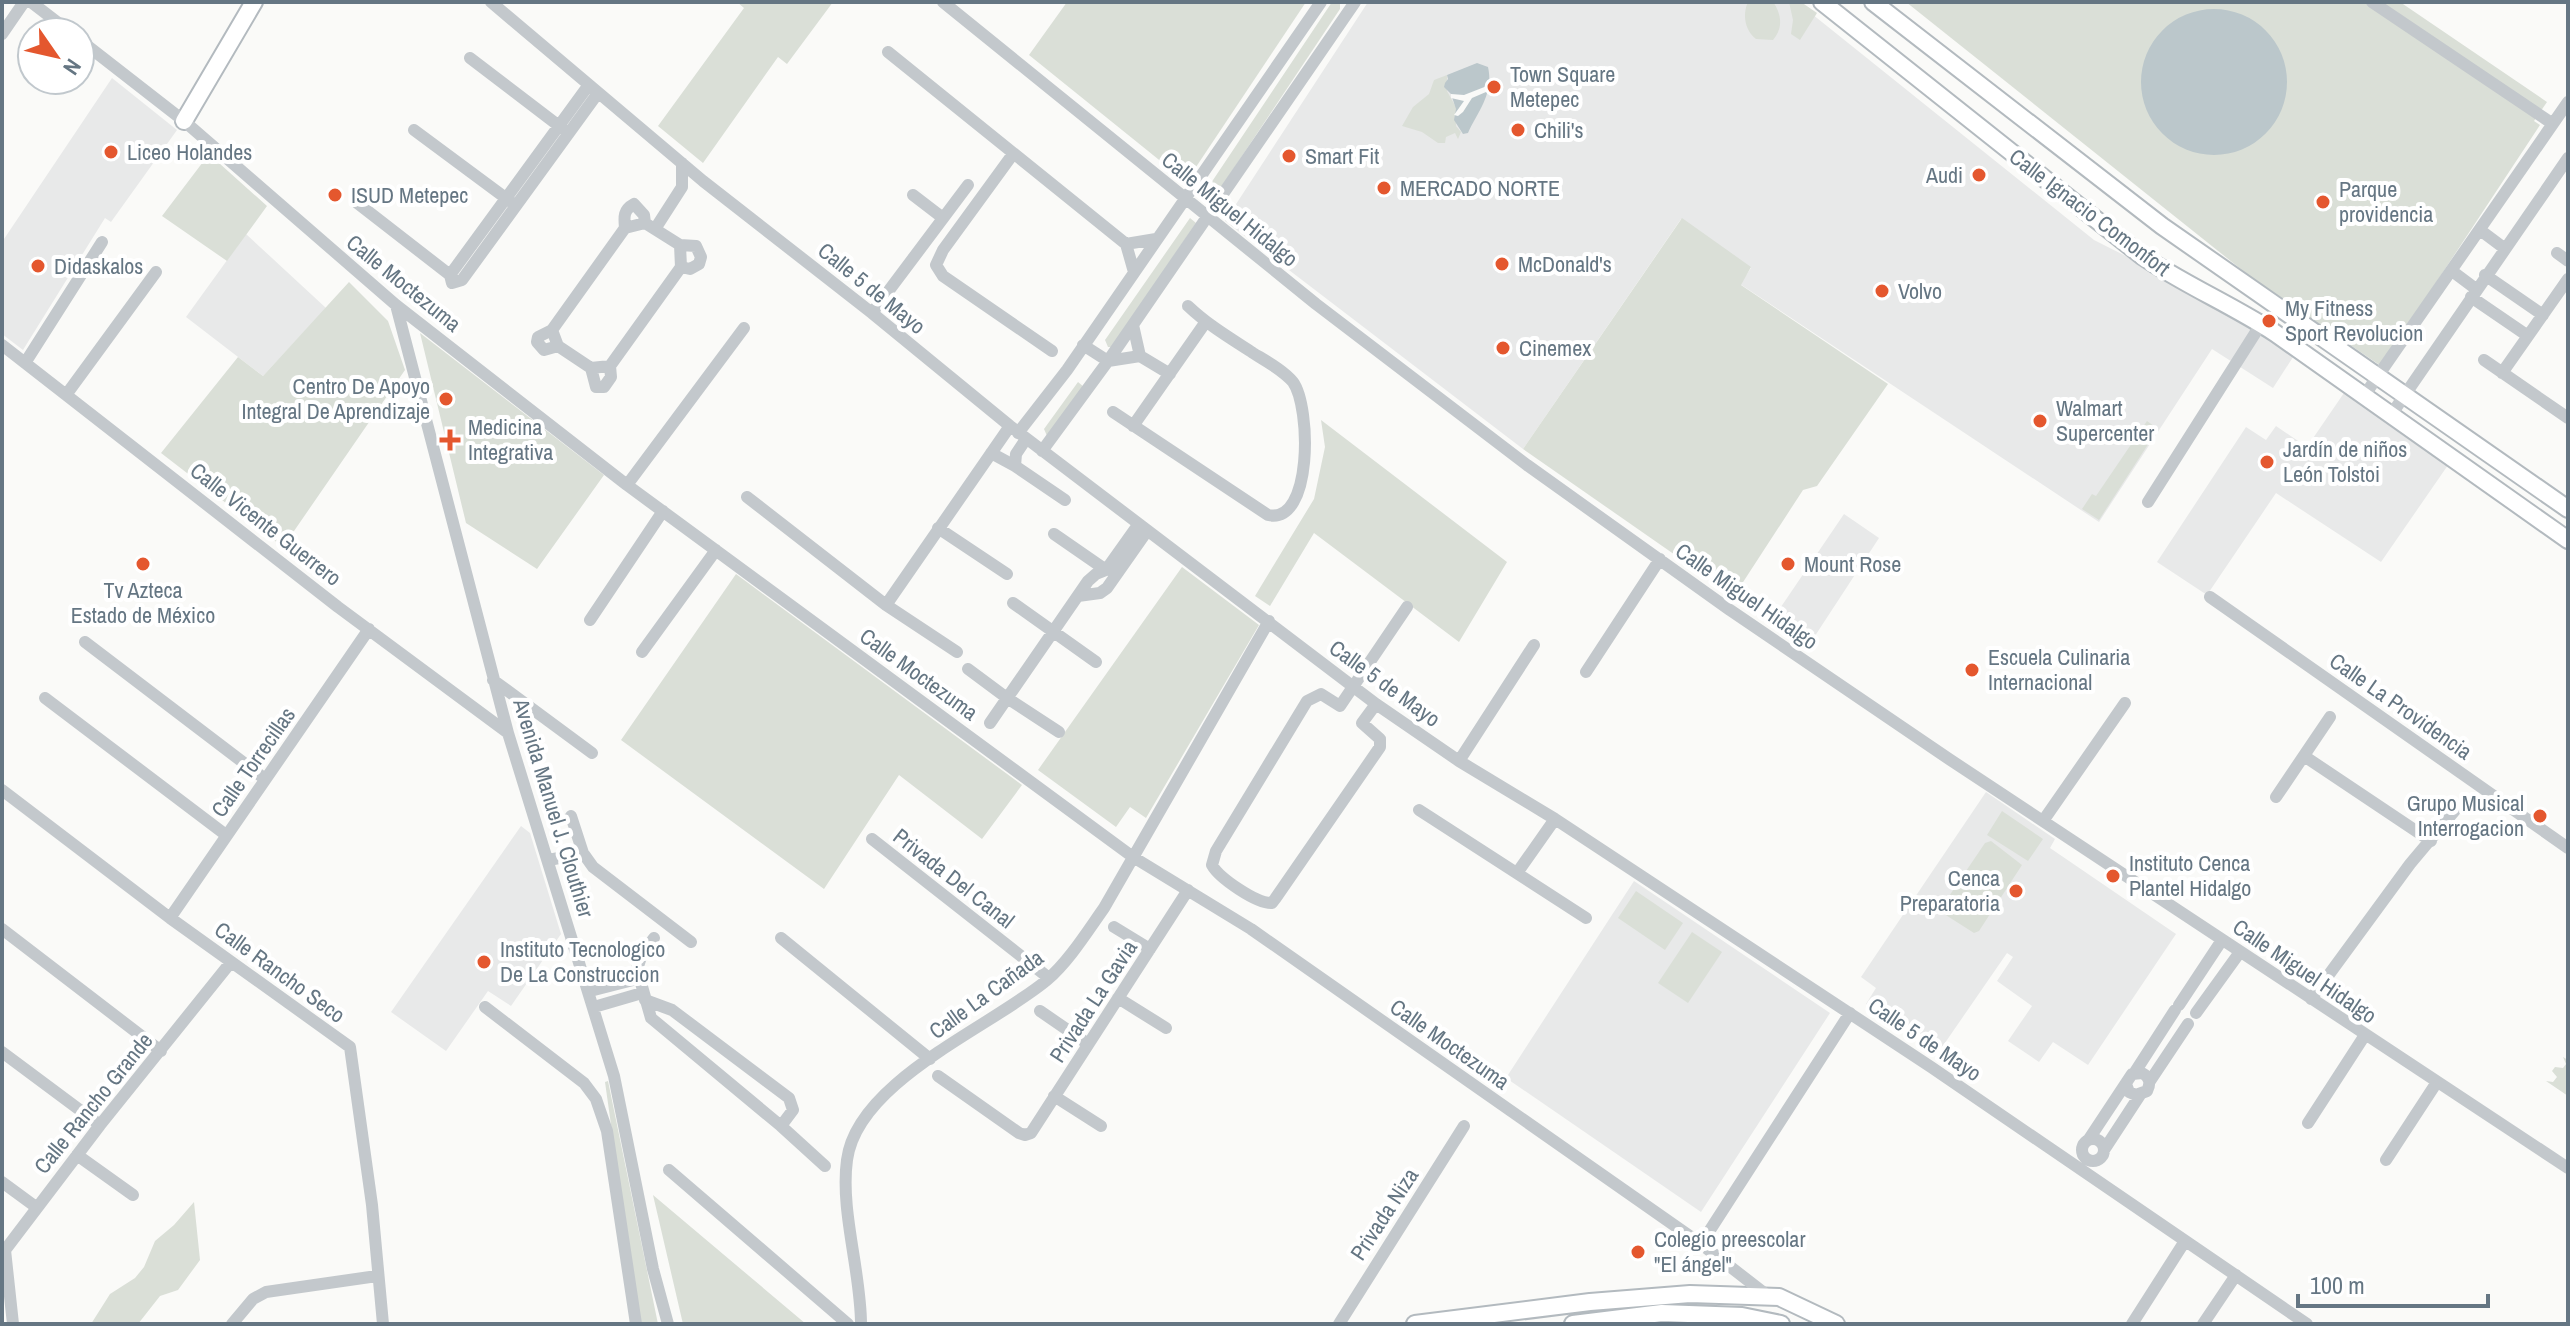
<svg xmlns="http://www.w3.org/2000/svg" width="2570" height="1326" font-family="'Archivo Narrow',sans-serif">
<rect width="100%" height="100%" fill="#fafaf8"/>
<path fill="#e8e9e9" d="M1368,2H1797L2094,240L2237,312L2455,455L2381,562L2276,493L2207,595L2157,562L2246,427L2266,440L2276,426L2307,447L2346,390L2295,354L2273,388L2212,349L2099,522L1740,284L1751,268L1681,219L1523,449L1225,221Z
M112,78L177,130L111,222L105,218L23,350L2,334V242Z
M246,234L326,308L263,376L186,317Z
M1844,514L1879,538L1809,645L1772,620Z
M1986,792L2055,839L2050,848L2176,934L2088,1065L2053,1042L2039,1062L2008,1041L2032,1006L1997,981L2013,957L2007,953L1938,1053L1866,1004L1876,988L1861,977Z
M521,826L530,833L561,934L511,1006L488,991L446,1051L391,1012Z
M1634,881L1830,1013L1701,1212L1506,1078Z"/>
<path fill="#dadfd7" d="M737,2H833L787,64L778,57L703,163L658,126L744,8Z
M1067,2H1306L1188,179L1184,180L1029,55Z
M1332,2H1340V9L1214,198H1206L1205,192Z
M1748,2H1773C1782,14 1783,29 1773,40L1756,39C1745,30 1742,15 1748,2Z
M1789,2H1801L1817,13L1800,40L1791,34L1793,20Z
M1906,2H2400L2547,102L2534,121L2540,125L2381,366L2252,278Z
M1447,75V91L1457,109L1456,126L1461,132L1458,139L1455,133L1446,137L1445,143H1438L1422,132L1402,126L1413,107L1429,94L1434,80Z
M209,154L267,206L227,261L162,216Z
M1190,218L1196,223L1112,347H1108L1105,340Z
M1682,218L1751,267L1741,285L1888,384L1817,486L1803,490L1734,596L1523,449Z
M349,282L388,321L405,370L283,547L161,453L238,357L263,376Z
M420,333L604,475L537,569L466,523Z
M1078,382L1084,387L1047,436L1044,429Z
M1321,420L1507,562L1459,642L1314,533L1270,606L1255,596L1314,499L1325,447Z
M2147,421L2158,429L2099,520L2082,509L2092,494L2096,496Z
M1182,567L1259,625L1146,818L1130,807L1116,827L1038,770Z
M736,574L1022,785L982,839L899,775L824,889L621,740Z
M2002,811L2043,839L2028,861L1987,835Z
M1991,841L2022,865L1979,931L1974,933L1941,912V908L1985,843Z
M1636,891L1683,923L1665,950L1618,918Z
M1692,932L1722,952L1688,1003L1658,983Z
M2563,1057L2568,1060V1096L2546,1081L2553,1082L2557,1077L2552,1071L2555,1067L2563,1068L2566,1064Z
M608,1081L658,1324H639L605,1082Z
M653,1195L806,1324H683Z
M194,1202L200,1260L178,1290L160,1296L138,1324H91L110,1294L135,1278L144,1267L155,1241L174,1225Z"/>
<path fill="#bbc7cb" d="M2141 82a73 73 0 1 1 146 0a73 73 0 1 1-146 0Z
M1477,63L1488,67C1494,94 1478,111 1468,133L1463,134L1454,120L1456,109L1451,94L1444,87L1445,83L1448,79L1447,75Z"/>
<path fill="#fafaf8" d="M1487,86L1486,92L1472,98L1463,112L1458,116L1454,115L1464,101L1451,98V94L1464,95Z"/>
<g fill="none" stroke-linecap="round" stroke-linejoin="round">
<g stroke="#b3babf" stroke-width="20">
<path id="secondary" d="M1822,2L2142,256C2185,285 2232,305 2275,333L2568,540
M1873,2L2162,226L2568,509
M184,121L254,2
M1415,1324L1590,1302L1690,1294L1779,1297L1836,1324
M1573,1324L1662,1313L1742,1316L1781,1324"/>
</g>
<path stroke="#c3c8cc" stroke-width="12" d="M31,2L70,32
M491,2L703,181L872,313L1010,426L1376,704L1459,761L1555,819L1931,1067L2307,1324
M943,2L1316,304L1527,465L1730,610L1949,759L2568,1168
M2372,2L2553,124
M2,34L24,2
M80,40L184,121L396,305L627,485L1133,857L1251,929L1701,1244L1768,1296
M888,52L1126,244L1134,272
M470,58L563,129
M588,86L450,275L452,283L462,280L598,93
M414,130L511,202
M1013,154L943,250L936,265L943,276L1052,351
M913,195L943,218
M356,202L450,275
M645,223L680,245L681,267L610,366L591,368L558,346L552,330L625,228Z
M625,228C624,217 623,210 634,204L644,215L645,223
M655,229L682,187V163
M2480,230L2504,248
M1126,244L1156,239
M680,245L696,246L701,257L699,264L690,269L681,267
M2557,253L2568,261
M2452,271L2476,289
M2485,275L2543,315
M2471,297L2528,336
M396,305L508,733L614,1076L653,1269L668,1324
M872,313L968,185
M1133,325L1140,356
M552,330L538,337L537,342L544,350L558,346
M2,345L338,607L508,733
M1083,345L1108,361L1140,356L1170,374
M2484,360L2568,418
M25,363L102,242
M591,368L596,387H604L611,377L610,366
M2502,373L2568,279
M66,395L156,272
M2364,396L2568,102
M1113,412L1268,515C1313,525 1311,407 1293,382C1283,370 1266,361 1253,353C1230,338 1208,325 1188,306
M2391,415L2568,158
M1133,426L1205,323
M1018,433L1067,370L1321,2
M1042,451L1108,361L1355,2
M991,453L1015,466L1065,500
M1015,466L1016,454L1026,439
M627,485L744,328
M747,497L886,605L957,652
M2148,502L2261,324
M938,528L1007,574
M1054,534L1106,570
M1078,596L1100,593L1107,588L1147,531
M2210,597L2568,848
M1013,603L1096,662
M886,605L1010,426
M590,620L663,511
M85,642L265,779
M642,652L716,550
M968,669L1007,698L1059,732
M1586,672L1660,559
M493,680L592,753
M45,698L226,835
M1376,704L1362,723L1380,739V747L1275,899L1272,903C1257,904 1219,878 1212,865L1216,851L1307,701L1321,694L1340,706L1407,607
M990,723L1088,581L1096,574L1106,570L1138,525
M2304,756L2431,841
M1459,761L1534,645
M2,790L170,918L350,1047L372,1205L383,1324
M2276,797L2330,717
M1419,810L1586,918
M571,816L583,853L593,867L691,942
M2043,821L2125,703
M872,839L1049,978
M549,860L583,853
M1517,873L1555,819
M170,918L369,629
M1114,927L1150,949
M2,929L161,1051
M654,938L642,954L637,969L651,1018L781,1126
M781,938L930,1059
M590,991L637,979
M1118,998L1166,1028
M2311,999L2410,864L2457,808
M645,1000L672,1010L789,1098L793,1110L781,1126L825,1166
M2179,1005L2222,940
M485,1007L584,1083L596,1099L607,1131L636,1324
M594,1007L642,993
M1040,1011L1088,1044
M2196,1013L2240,952
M2,1052L100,1125
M2135,1072L2175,1010
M938,1076L1019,1133L1025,1135L1031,1133L1188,890
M2150,1081L2188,1024
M1054,1096L1101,1126
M2308,1123L2365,1035
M2082 1150a11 11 0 1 1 22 0a11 11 0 1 1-22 0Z
M2089,1139L2132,1074L2142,1073C2150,1077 2151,1083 2147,1091L2136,1095L2129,1092L2126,1084
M2104,1150L2140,1095
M77,1155L133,1195
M2386,1160L2437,1082
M669,1170L848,1324
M2,1182L36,1207
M1701,1244L1850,1013
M5,1250L13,1324
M2,1254L100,1125L231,962
M232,1324L253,1299L266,1292L377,1276
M861,1324C861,1272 840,1210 847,1160C857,1081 991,1027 1047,980C1069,961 1087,932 1104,908L1269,621
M1339,1324L1464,1126
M2132,1324L2185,1241
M2203,1324L2236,1275"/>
<use href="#secondary" stroke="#fff" stroke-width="16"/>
</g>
<g fill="#e4572e" stroke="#fff" stroke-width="3">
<circle cx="1494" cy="87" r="8"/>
<circle cx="1518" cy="130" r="8"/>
<circle cx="111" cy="152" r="8"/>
<circle cx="1289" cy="156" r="8"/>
<circle cx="1979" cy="175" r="8"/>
<circle cx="1384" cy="188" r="8"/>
<circle cx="335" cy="195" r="8"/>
<circle cx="2323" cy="202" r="8"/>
<circle cx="1502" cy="264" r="8"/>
<circle cx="38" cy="266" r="8"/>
<circle cx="1882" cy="291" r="8"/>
<circle cx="2269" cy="321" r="8"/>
<circle cx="1503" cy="348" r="8"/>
<circle cx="446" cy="399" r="8"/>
<circle cx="2040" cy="421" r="8"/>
<path d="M446 428h8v8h8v8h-8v8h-8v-8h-8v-8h8z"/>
<circle cx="2267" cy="462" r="8"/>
<circle cx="143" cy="564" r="8"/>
<circle cx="1788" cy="564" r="8"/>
<circle cx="1972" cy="670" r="8"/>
<circle cx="2540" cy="816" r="8"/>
<circle cx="2113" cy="876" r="8"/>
<circle cx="2016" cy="891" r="8"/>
<circle cx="484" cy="962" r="8"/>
<circle cx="1638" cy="1252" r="8"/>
</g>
<g text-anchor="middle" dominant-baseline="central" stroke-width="8" stroke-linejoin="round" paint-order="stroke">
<g font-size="22" fill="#657683" stroke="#fff" text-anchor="start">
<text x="1510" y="74">Town Square<tspan x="1510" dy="25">Metepec</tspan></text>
<text x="1534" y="130">Chili's</text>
<text x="127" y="152">Liceo Holandes</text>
<text x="1305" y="156">Smart Fit</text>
<text x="1963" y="175" text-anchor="end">Audi</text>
<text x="1400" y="188">MERCADO NORTE</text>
<text x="2339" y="189">Parque<tspan x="2339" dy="25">providencia</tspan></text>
<text x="351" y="195">ISUD Metepec</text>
<text x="1518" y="264">McDonald's</text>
<text x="54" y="266">Didaskalos</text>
<text x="1898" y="291">Volvo</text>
<text x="2285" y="308">My Fitness<tspan x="2285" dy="25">Sport Revolucion</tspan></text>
<text x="1519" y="348">Cinemex</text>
<text x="430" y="386" text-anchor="end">Centro De Apoyo<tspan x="430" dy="25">Integral De Aprendizaje</tspan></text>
<text x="2056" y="408">Walmart<tspan x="2056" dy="25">Supercenter</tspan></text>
<text x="468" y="427">Medicina<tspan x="468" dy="25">Integrativa</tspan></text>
<text x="2283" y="449">Jardín de niños<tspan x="2283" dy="25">León Tolstoi</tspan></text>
<text x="1804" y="564">Mount Rose</text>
<text x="143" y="590" text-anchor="middle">Tv Azteca<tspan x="143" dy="25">Estado de México</tspan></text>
<text x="1988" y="657">Escuela Culinaria<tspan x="1988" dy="25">Internacional</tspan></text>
<text x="2524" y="803" text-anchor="end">Grupo Musical<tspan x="2524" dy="25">Interrogacion</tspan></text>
<text x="2129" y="863">Instituto Cenca<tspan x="2129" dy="25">Plantel Hidalgo</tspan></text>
<text x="2000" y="878" text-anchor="end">Cenca<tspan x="2000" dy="25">Preparatoria</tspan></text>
<text x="500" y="949">Instituto Tecnologico<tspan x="500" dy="25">De La Construccion</tspan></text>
<text x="1654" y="1239">Colegio preescolar<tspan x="1654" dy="25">"El ángel"</tspan></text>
</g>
<g font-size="22" fill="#657683" stroke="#fff">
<text transform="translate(1230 209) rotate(39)">Calle Miguel Hidalgo</text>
<text transform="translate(2090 212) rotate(37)">Calle Ignacio Comonfort</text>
<text transform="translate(404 283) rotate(39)">Calle Moctezuma</text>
<text transform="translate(872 288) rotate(39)">Calle 5 de Mayo</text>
<text transform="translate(266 524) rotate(38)">Calle Vicente Guerrero</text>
<text transform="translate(1747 596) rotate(35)">Calle Miguel Hidalgo</text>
<text transform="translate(919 674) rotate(36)">Calle Moctezuma</text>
<text transform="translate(1385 683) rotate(36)">Calle 5 de Mayo</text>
<text transform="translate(2401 706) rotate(35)">Calle La Providencia</text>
<text transform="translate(253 762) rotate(-55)">Calle Torrecillas</text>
<text transform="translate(554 808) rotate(73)">Avenida Manuel J. Clouthier</text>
<text transform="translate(954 878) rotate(38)">Privada Del Canal</text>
<text transform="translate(2305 971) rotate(34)">Calle Miguel Hidalgo</text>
<text transform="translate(280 972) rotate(36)">Calle Rancho Seco</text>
<text transform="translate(986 994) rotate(-36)">Calle La Cañada</text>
<text transform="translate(1093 1001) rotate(-57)">Privada La Gavia</text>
<text transform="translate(1925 1039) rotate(34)">Calle 5 de Mayo</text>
<text transform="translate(1450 1044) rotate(35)">Calle Moctezuma</text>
<text transform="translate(93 1103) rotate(-51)">Calle Rancho Grande</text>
<text transform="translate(1384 1214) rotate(-57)">Privada Niza</text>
</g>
</g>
<rect width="2570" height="1326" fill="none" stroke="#657683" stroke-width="8"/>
<g transform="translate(56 56) rotate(124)"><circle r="38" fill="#ffffff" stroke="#c1c8cd" stroke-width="2"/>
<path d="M0-6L14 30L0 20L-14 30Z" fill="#e4572e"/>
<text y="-12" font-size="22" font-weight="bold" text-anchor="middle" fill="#657683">N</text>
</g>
<path d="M2298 1294v12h190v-12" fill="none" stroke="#657683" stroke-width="4"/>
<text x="2310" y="1294" font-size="24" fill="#657683" stroke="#ffffff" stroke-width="6" paint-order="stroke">100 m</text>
</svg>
